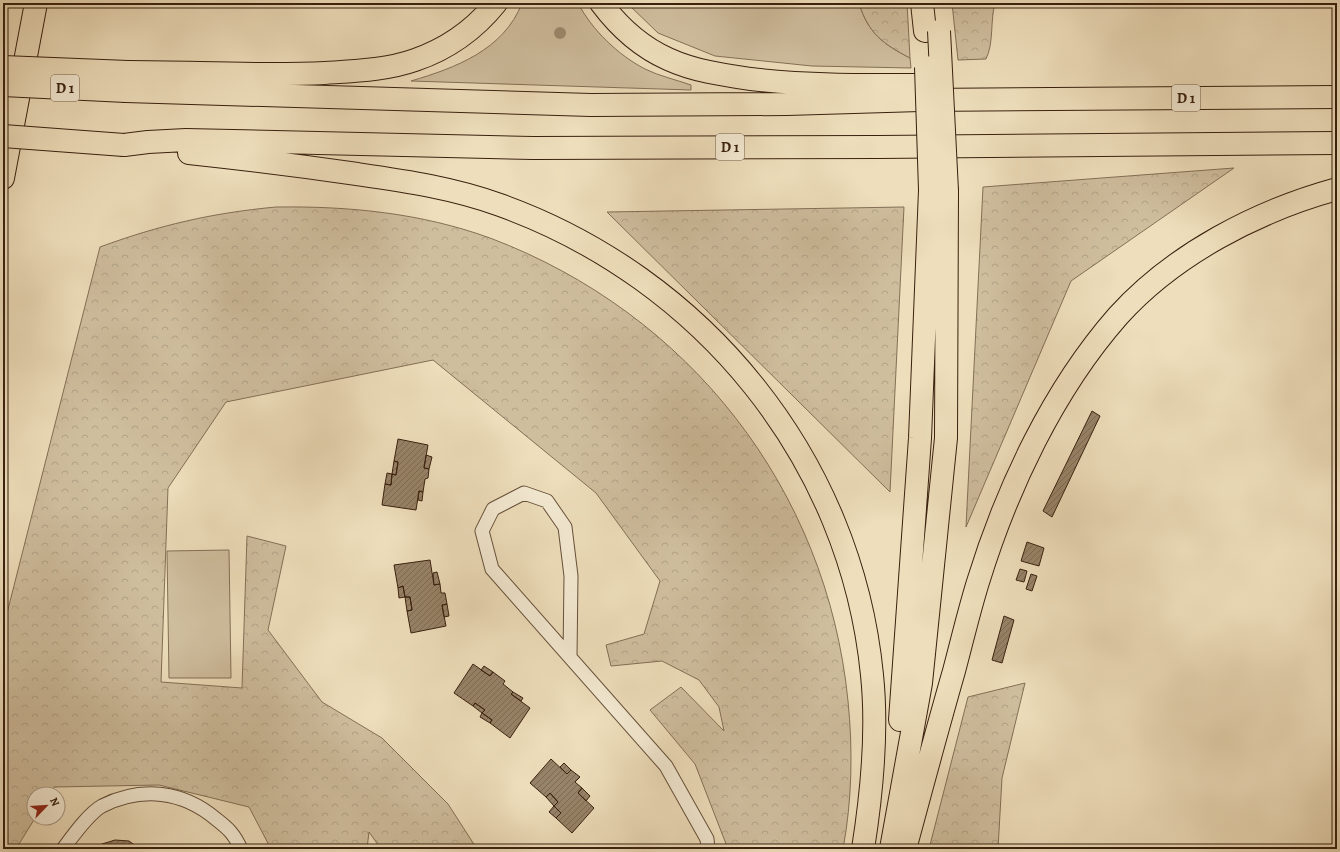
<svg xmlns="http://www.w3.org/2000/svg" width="1340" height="852" font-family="Alegreya,serif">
<defs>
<pattern id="forest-crowns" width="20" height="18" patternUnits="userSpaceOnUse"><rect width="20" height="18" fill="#cfbe9e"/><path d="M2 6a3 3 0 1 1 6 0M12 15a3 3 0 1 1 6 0" fill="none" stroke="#b2a387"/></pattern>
<pattern id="building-hatch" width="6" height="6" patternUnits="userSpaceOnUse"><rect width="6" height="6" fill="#978368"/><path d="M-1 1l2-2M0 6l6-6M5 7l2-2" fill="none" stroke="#7c6b54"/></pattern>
</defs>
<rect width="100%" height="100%" fill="#eedebb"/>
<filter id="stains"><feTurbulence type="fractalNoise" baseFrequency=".005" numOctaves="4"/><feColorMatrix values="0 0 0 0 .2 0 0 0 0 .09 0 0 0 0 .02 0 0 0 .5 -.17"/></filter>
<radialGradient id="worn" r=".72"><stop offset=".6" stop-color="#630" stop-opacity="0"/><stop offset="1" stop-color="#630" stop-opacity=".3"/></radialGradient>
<path fill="#cfbe9e" stroke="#846f56" d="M522,3H578C592,30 618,55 645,69C659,76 677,80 691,85V90L411,81C455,68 504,50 522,3Z
M627,3H859C868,33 883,44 910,58L911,68L812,66L715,56L658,33Z
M229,550L231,678H169L167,551Z"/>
<path fill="url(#forest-crowns)" stroke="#846f56" d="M859,3H907L910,58C883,44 868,33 859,3Z
M952,3H995C990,21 994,43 986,59L958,60Z
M1234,168L1071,281L966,527L983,187Z
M276,207C349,206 421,213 490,238C689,313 827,489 848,701C853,750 852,801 843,849H728L695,764L650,710L681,687L724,731L719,707L699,680L662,661L611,666L606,645L644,634L660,581L596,493L433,360L226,402L168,488L161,682L242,688L247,536L286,546L268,630L322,702L382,738L448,804L477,849H381L369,832L367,849H271L249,807L159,785L55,787L50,794H34L35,818L16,849H3V629L100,247C160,225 212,213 276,207Z
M904,207L890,492L607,212Z
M1025,683L1002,778L998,849H929L968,697Z"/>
<path fill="url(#building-hatch)" stroke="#39200f" d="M1092,411L1100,416L1052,517L1043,511Z
M398,439L428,445L424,468L429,469L428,478L425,479L423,492L419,491L416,510L382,505L385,484L391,485L392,474L396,475L398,462L394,461Z
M426,455L432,457L429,469L424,468Z
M394,461L398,462L396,475L392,474Z
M387,473L392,474L391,485L385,484Z
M419,491L423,492L422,501L418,500Z
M1027,542L1044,548L1039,566L1021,561Z
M430,560L434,585L440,584L441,593H445L447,604L442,605L446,626L411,633L407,611L412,610L410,597H405L403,586L398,588L394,565Z
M1020,569L1027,571L1024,582L1016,580Z
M437,572L440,584L434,585L433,573Z
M1031,574L1037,576L1032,591L1026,589Z
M403,586L405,597L399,598L398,588Z
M405,597H410L412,610L407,611Z
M447,604L449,616L444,617L442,605Z
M1004,616L1014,620L1002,663L992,660Z
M473,664L490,676L493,672L505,681L503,684L513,692L511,694L530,708L510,738L490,723L492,720L482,713L485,710L475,703L473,706L454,693Z
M484,666L493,672L490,676L481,670Z
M513,692L523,698L521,701L511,694Z
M475,703L485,710L482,713L473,706Z
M482,713L492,720L490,723L480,717Z
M551,759L567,774L571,770L580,777L575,782L582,788L578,793L594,808L572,833L556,818L561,813L554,806L558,802L550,793L546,797L530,783Z
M564,763L571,770L567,774L560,767Z
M582,788L590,796L586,801L578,793Z
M550,793L558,802L554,806L546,797Z
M554,806L561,813L556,818L549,812Z
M115,840L129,841L140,849H86Z"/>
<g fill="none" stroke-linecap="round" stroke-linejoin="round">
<g stroke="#66503a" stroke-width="15">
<path id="service" d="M570,657L571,576L565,527L547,501L524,493L493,509L482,531L492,569L666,766L707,839L708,849
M63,849C72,837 89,813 102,806C142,786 183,791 216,819C229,829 234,834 241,849"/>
</g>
<g stroke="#39200f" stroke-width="24">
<path id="trunk" d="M601,3C619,27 641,47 668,59C694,71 723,75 751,79C811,86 872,85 933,85
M922,3L925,31
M128,72C194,72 259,76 325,73C355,71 387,70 415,60C447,49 475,29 496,3
M126,91L591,105L787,104L920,100L1337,97
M124,145L148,142L186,140L533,148L879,147L1337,143
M189,153C245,159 301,166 357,174C405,181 454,188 500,205C703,278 851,459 872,675C878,732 872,792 863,849
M900,720L920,438L930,190
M891,849L921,683L946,438L947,191
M905,849C921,790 937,730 954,671C962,641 969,611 978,582C1007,488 1053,390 1118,316C1174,254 1257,211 1337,189"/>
</g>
<g stroke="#39200f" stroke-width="24">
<path id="motorway" d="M3,178L36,3"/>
</g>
<use href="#service" stroke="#f4ead3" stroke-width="13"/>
<use href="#trunk" stroke="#eedebb" stroke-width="22"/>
<use href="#motorway" stroke="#eedebb" stroke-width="22"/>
<g stroke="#39200f" stroke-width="24" stroke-linecap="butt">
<path id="trunk-bridge" d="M939,31L947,191
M3,67L128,72
M926,67L930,190
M3,85L126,91
M3,136L124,145"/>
</g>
<use href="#trunk-bridge" stroke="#eedebb" stroke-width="22"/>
</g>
<circle fill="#9f8c70" cx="560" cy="33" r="6"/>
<g text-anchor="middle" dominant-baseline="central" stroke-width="4" stroke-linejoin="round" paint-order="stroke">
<g fill="#f4ead3" stroke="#715d4a" stroke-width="1">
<rect x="51" y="75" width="28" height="26" rx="3"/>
<rect x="1172" y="85" width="28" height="26" rx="3"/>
<rect x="716" y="134" width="28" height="26" rx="3"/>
</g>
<g font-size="15" font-weight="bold" fill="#39200f">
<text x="65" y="88">D 1</text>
<text x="1186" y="98">D 1</text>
<text x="730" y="147">D 1</text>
</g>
</g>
<rect width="1340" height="852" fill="none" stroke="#eedebb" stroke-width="16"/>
<rect x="4" y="4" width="1332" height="844" fill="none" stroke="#39200f" stroke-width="2"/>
<rect x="8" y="8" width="1324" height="836" fill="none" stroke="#39200f"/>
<g transform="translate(46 806) rotate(65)"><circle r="19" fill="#f4ead3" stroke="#a99985"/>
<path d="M0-3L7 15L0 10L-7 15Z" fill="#8f2418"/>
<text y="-6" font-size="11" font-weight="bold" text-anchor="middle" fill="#39200f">N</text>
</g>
<rect width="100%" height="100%" filter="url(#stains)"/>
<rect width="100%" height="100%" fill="url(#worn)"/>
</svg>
